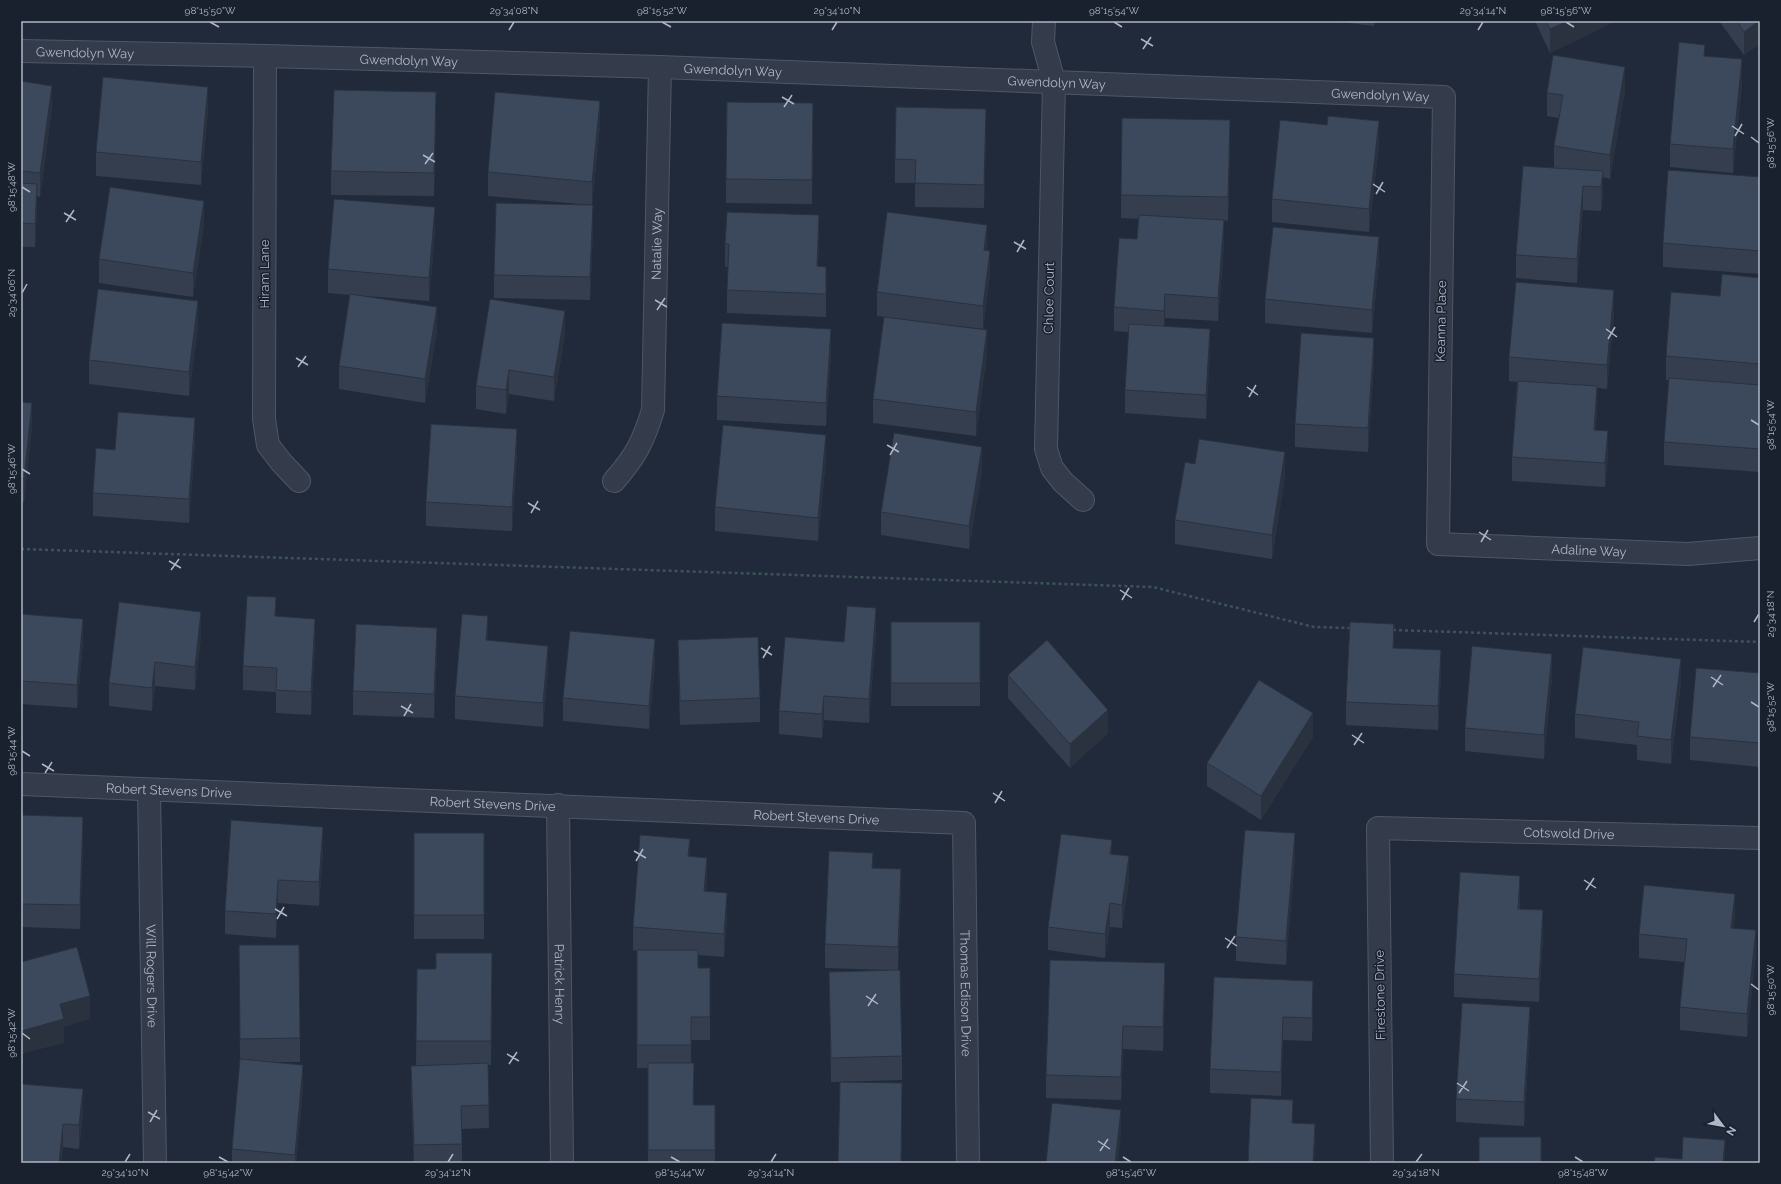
<svg xmlns="http://www.w3.org/2000/svg" width="1781" height="1184" font-family="Raleway,sans-serif">
<rect width="100%" height="100%" fill="#202a3a"/>
<g fill="none" stroke-linecap="round" stroke-linejoin="round">
<g stroke="#4f5765" stroke-width="24">
<g id="minor">
<path d="M1044,21L1043,42L1054,82L1046,449L1052,468L1063,482L1083,500"/>
<path id="s1" d="M21,51L265,56L660,67L1444,97L1438,544L1688,554L1760,548"/>
<path d="M265,56L264,419L268,445L281,462L299,481"/>
<path id="s2" d="M614,481C636,456 643,442 653,410L660,67"/>
<path id="s3" d="M21,784L964,823L968,1163"/>
<path id="s4" d="M149,790L155,1163"/>
<path id="s5" d="M558,805L562,1163"/>
<path id="s6" d="M1382,1163L1378,828L1760,838"/>
</g>
</g>
<path stroke="#3d5356" stroke-width="2.5" stroke-dasharray="3 3" stroke-linecap="butt" d="M21,549L1153,587L1314,627L1352,628
M1393,630L1760,642"/>
<use href="#minor" stroke="#343c4b" stroke-width="22"/>
</g>
<path fill="#343e4e" d="M1331,21H1375L1374,26Z
M1535,21H1616L1550,53Z
M1719,21H1760V44L1744,55Z
M1705,56L1742,83L1733,173L1670,167V144Z
M21,81L52,109L40,197L37,196V207L35,247H21V248Z
M1625,90L1610,179L1603,177V195L1601,211L1583,210L1577,283L1516,278V255L1554,168V146L1559,118L1547,116V93Z
M208,111L201,185L96,176V152Z
M436,115L434,196L331,195V171Z
M600,125L592,205L488,196V172Z
M813,126L812,204L726,203V179Z
M986,133L984,208L915,207V183H895V159Z
M1230,144L1228,221L1224,220V244L1218,321L1165,318L1164,326L1210,352L1206,419L1125,413V390L1129,332L1114,331V307L1137,239L1139,219L1121,218V195Z
M1379,145L1369,232L1272,222V199Z
M1760,177V274L1663,267V243Z
M204,225L193,297L99,283V259Z
M593,229L590,300L494,298V275Z
M435,230L429,301L366,296L437,330L425,403L339,389V366L350,295L328,293V269Z
M819,239L818,266L826,290V317L727,313V290L728,267H725V244Z
M986,250L990,274L983,329L877,316V292Z
M1379,261L1372,333L1265,323V299Z
M1760,278V472L1664,465V442L1669,380H1666V356L1720,296Z
M1614,314L1607,389L1597,388V410L1595,430L1608,454L1605,487L1512,481V457L1517,382L1509,381V357Z
M198,325L189,396L89,384V360Z
M565,334L554,401L509,394L506,414L476,409V386Z
M831,353L826,426L717,420V396Z
M987,353L976,436L873,423V399Z
M1374,361L1368,452L1295,447V424Z
M21,402L32,427L24,502H21Z
M195,441L189,523L93,516V493L115,450Z
M517,452L512,531L426,526V502Z
M826,459L818,541L715,531V507Z
M982,471L969,549L881,535V512Z
M1285,476L1272,559L1175,544V520Z
M21,614L83,642L77,708L21,704Z
M276,616L315,642L311,715L276,713V692L243,690V666Z
M891,622H980V706H891Z
M876,632L869,723L824,720L822,738L779,734V711L844,642Z
M201,635L195,690L155,686L152,711L109,706V683Z
M678,640L760,698V722L680,725L678,664Z
M488,641L548,669L543,727L455,719V696Z
M1394,648L1441,674L1438,730L1346,725V702Z
M437,651L434,718L353,715V691Z
M655,663L649,729L563,721V698Z
M1760,673V767L1690,760V737Z
M1008,675L1108,733L1070,768L1008,698Z
M1552,677L1544,759L1465,751V728Z
M1681,682L1671,764L1637,760V745L1575,738V714Z
M1313,737L1261,820L1207,786V763Z
M21,815L83,841L80,929L21,927Z
M414,833H484V939H414Z
M323,850L319,906L278,903L276,938L225,934V911Z
M1112,854L1129,880L1122,928L1110,927L1105,958L1048,950V927Z
M690,857L707,881L706,891L727,916L724,957L698,955V968H710V1040H691V1063L694,1105H715V1163H648V1068H637V951L633,950V927Z
M1295,857L1286,965L1236,961V937Z
M873,868L901,892L898,970L902,1056V1080L831,1082L829,972L889,970L825,968V944Z
M1520,899V909L1543,934L1539,1002L1454,997V974Z
M1735,917L1733,928L1756,954L1747,1037L1680,1030V1007L1684,962L1639,958V934Z
M239,945L300,1038V1062H274L303,1088L296,1163H232V1149L240,1062Z
M492,953L491,1065H488L489,1128L462,1129V1163H414L411,1090V1066L444,1065H416L417,969H436Z
M1214,977L1313,1004L1312,1041L1283,1040L1281,1096L1210,1093V1069Z
M1165,987L1163,1051L1123,1049L1121,1100L1046,1098V1075Z
M1530,1030L1524,1126L1456,1122V1099Z
M21,1084L83,1113L79,1149L63,1147L61,1163H21Z"/>
<path fill="#2a3240" d="M1568,21H1616L1550,53V29Z
M1759,21H1760V44L1744,55V32Z
M1742,59V83L1733,173V149Z
M1625,67V90L1610,179V155Z
M52,86V109L40,197V173Z
M208,87V111L201,185V162Z
M436,92V115L434,196V173Z
M600,101V125L592,205V182Z
M813,103V126L812,204V180Z
M986,109V133L984,208V185Z
M1230,120V144L1228,221V197Z
M1379,121V145L1369,232V209Z
M1603,171V195L1601,211V187Z
M37,184V207L35,247V224Z
M1583,186V210L1577,283V259Z
M204,201V225L193,297V273Z
M593,205V229L590,300V277Z
M435,207V230L429,301V278Z
M819,215V239L817,290V266Z
M1224,220V244L1218,321V298Z
M987,225V248L984,273V250Z
M1379,237V261L1372,333V310Z
M990,251V274L983,329V306Z
M1614,290V314L1607,389V365Z
M1165,294V318L1164,334V311Z
M198,301V325L189,396V372Z
M437,307V330L425,403V379Z
M565,311V334L554,401V377Z
M831,329V353L826,426V403Z
M1210,329V352L1206,419V395Z
M987,330V353L976,436V412Z
M1374,338V361L1368,452V428Z
M509,370V394L506,414V390Z
M1597,386V410L1594,454V430Z
M32,403V427L24,502V479Z
M195,418V441L189,523V499Z
M517,429V452L512,531V507Z
M1608,431V454L1605,487V463Z
M826,435V459L818,541V518Z
M982,447V471L969,549V526Z
M1285,452V476L1272,559V535Z
M876,608V632L869,723V699Z
M201,612V635L195,690V667Z
M488,616V639L486,664V640Z
M83,619V642L77,708V685Z
M315,619V642L311,715V692Z
M1394,624V648H1393Z
M437,628V651L434,718V694Z
M655,639V663L649,729V706Z
M548,646V669L543,727V703Z
M1441,650V674L1438,730V706Z
M1552,654V677L1544,759V735Z
M1681,659V682L1671,764V740Z
M155,662V686L152,711V688Z
M824,696V720L822,738V714Z
M1108,710V733L1070,768V744Z
M1313,713V737L1261,820V796Z
M83,817V841L80,929V905Z
M323,827V850L319,906V882Z
M1295,833V857L1286,965V941Z
M690,839V862L688,856Z
M1112,840V864L1110,854Z
M1129,856V880L1122,928V905Z
M707,858V881L704,915V891Z
M901,869V892L898,970V947Z
M1520,876V899L1518,933V909Z
M278,880V903L276,938V914Z
M727,893V916L724,957V934Z
M1735,894V917L1731,951V928Z
M1110,903V927L1105,958V934Z
M1543,910V934L1539,1002V979Z
M1756,930V954L1747,1037V1014Z
M1165,963V987L1163,1051V1027Z
M1313,981V1004L1312,1041V1018Z
M90,996V1019L64,1027V1043L21,1054V1031L60,1004Z
M1530,1007V1030L1524,1126V1102Z
M1283,1017V1040L1281,1096V1072Z
M1123,1026V1049L1121,1100V1077Z
M303,1065V1088L296,1163H295V1155Z
M83,1089V1113L79,1149V1125Z
M1293,1100V1124L1292,1123Z
M1121,1110V1134L1118,1163H1115Z
M63,1124V1147L61,1163H59Z
M1315,1124V1148L1314,1163H1313Z
M1725,1140V1163H1723Z"/>
<path fill="#3c485b" stroke="#2a3240" d="M1546,21H1568L1550,29Z
M1737,21H1759L1744,32Z
M1679,42L1705,45L1704,56L1742,59L1733,149L1670,144Z
M1553,55L1625,67L1610,155L1554,146L1563,95L1547,93Z
M103,77L208,87L201,162L96,152Z
M21,81L52,86L40,173L21,171Z
M334,90L436,92L434,173L331,171Z
M495,92L600,101L592,182L488,172Z
M727,102L813,103L812,180L726,179Z
M896,107L986,109L984,185L915,183L916,160L895,159Z
M1328,116L1379,121L1369,209L1272,199L1280,120L1327,125Z
M1122,118L1230,120L1228,197L1121,195Z
M1523,166L1603,171L1601,187L1583,186L1577,259L1516,255Z
M1668,170L1760,177V251L1663,243Z
M21,183L37,184L35,224L21,223V225Z
M110,187L204,201L193,273L99,259Z
M334,199L435,207L429,278L328,269Z
M496,203L593,205L590,277L494,275Z
M727,212L819,215L817,266L826,267V294L727,290L729,244H725Z
M887,212L987,225L984,250L990,251L983,306L877,292Z
M1139,215L1224,220L1218,298L1165,294L1164,311L1114,307L1119,238L1137,239Z
M1273,227L1379,237L1372,310L1265,299Z
M1722,274L1760,278V364L1666,356L1671,292L1720,296Z
M1516,282L1614,290L1607,365L1509,357Z
M98,289L198,301L189,372L89,360Z
M350,294L437,307L425,379L339,366Z
M490,299L565,311L554,377L509,370L506,390L476,386Z
M884,317L987,330L976,412L873,399Z
M722,323L831,329L826,403L717,396Z
M1129,324L1210,329L1206,395L1125,390Z
M1301,333L1374,338L1368,428L1295,424Z
M1669,378L1760,385V449L1664,442Z
M1518,381L1597,386L1594,430L1608,431L1605,463L1512,457Z
M21,402L32,403L24,479L21,478Z
M118,412L195,418L189,499L93,493L96,448L115,450Z
M431,424L517,429L512,507L426,502Z
M723,425L826,435L818,518L715,507Z
M894,433L982,447L969,526L881,512Z
M1199,439L1285,452L1272,535L1175,520L1185,462L1195,464Z
M247,596L276,597L275,616L315,619L311,692L276,690L277,668L243,666Z
M119,602L201,612L195,667L155,662L152,688L109,683Z
M847,606L876,608L869,699L824,696L822,714L779,711L785,637L844,642Z
M21,614L83,619L77,685L21,681Z
M462,614L488,616L486,640L548,646L543,703L455,696Z
M891,622H980V683H891Z
M1350,622L1394,624L1393,648L1441,650L1438,706L1346,702Z
M356,624L437,628L434,694L353,691Z
M570,631L655,639L649,706L563,698Z
M758,637L760,698L680,701L678,640Z
M1047,640L1108,710L1070,744L1008,675Z
M1472,646L1552,654L1544,735L1465,728Z
M1583,647L1681,659L1671,740L1637,736L1639,722L1575,714Z
M1696,668L1760,673V743L1690,737Z
M1259,680L1313,713L1261,796L1207,763Z
M21,815L83,817L80,905L21,904Z
M231,820L323,827L319,882L278,880L276,914L225,911Z
M1245,830L1295,833L1286,941L1236,937Z
M414,833H484V915H414Z
M1061,834L1112,840L1110,854L1129,856L1122,905L1110,903L1105,934L1048,927Z
M640,835L690,839L688,856L707,858L704,891L727,893L724,934L633,927Z
M829,851L873,853L872,868L901,869L898,947L825,944Z
M1460,872L1520,876L1518,909L1543,910L1539,979L1454,974Z
M1644,885L1735,894L1731,928L1756,930L1747,1014L1680,1007L1687,939L1639,934Z
M239,945H299L300,1038L240,1039Z
M77,947L90,996L60,1004L64,1019L21,1031V962Z
M637,950H698V968H710V1017H691V1045H637Z
M436,953H492L491,1041H416L417,969H436Z
M1050,960L1165,963L1163,1027L1123,1026L1121,1077L1046,1075Z
M900,970L902,1056L831,1058L829,972Z
M1214,977L1313,981L1312,1018L1283,1017L1281,1072L1210,1069Z
M1462,1003L1530,1007L1524,1102L1456,1099Z
M240,1059L303,1065L295,1155L232,1149Z
M488,1063L489,1105L461,1106L462,1144L414,1145L411,1066Z
M648,1063H694L693,1105H715V1150H648Z
M840,1082L902,1083L901,1163H838Z
M21,1084L83,1089L79,1125L63,1124L59,1163H38L21,1161Z
M1251,1098L1293,1100L1292,1123L1315,1124L1313,1163H1248Z
M1052,1103L1121,1110L1115,1163H1046Z
M1479,1137H1541V1163H1479Z
M1683,1137L1725,1140L1723,1162L1734,1163H1654L1655,1157L1682,1159Z"/>
<path fill="none" stroke="#afb7c7" stroke-width="1.5" d="M210,22L219,27M662,22L671,27M1114,22L1122,27M1566,22L1574,27M509,30L514,22M832,30L837,22M1478,30L1483,22M1141,39L1153,46M1143,49L1151,37M782,97L794,104M784,107L792,95M1732,126L1744,134M1735,136L1742,124M1751,137L1759,143M423,155L435,162M425,164L433,153M1373,184L1385,192M22,187L30,192M1376,194L1383,182M64,213L76,220M66,222L74,210M1014,242L1026,249M1017,252L1024,240M22,293L27,284M655,300L667,307M657,310L665,298M1606,329L1617,337M1608,339L1615,327M296,358L308,365M298,367L306,356M1247,387L1258,395M1249,397L1256,385M1751,420L1759,425M887,445L899,452M890,455L897,443M22,469L30,474M528,503L540,510M531,513L538,501M1479,532L1491,540M1481,542L1488,530M169,561L181,568M171,570L179,559M1120,590L1132,598M1122,600L1129,588M1754,622L1759,614M761,648L772,655M763,658L770,646M1711,677L1723,685M1713,687L1721,675M1751,702L1759,707M401,706L413,713M404,716L411,704M1352,735L1364,743M1354,745L1362,733M22,751L30,756M42,764L54,771M45,773L52,762M993,793L1005,801M995,803L1002,791M634,851L646,858M636,861L643,849M1584,880L1596,888M1586,890L1594,878M275,909L287,916M277,919L284,907M1225,938L1237,946M1227,948L1235,936M1751,984L1759,990M866,996L878,1004M868,1006L876,994M22,1033L30,1039M507,1054L519,1061M509,1064L517,1052M1457,1083L1469,1091M1459,1093L1467,1081M148,1112L160,1119M150,1122L157,1110M1098,1141L1110,1149M1100,1151L1108,1139M219,1157L228,1162M671,1157L680,1162M1123,1157L1131,1162M1575,1157L1583,1162M125,1162L130,1154M448,1162L453,1154M771,1162L776,1154M1416,1162L1422,1154"/>
<g text-anchor="middle" dominant-baseline="central" stroke-width="3" stroke-linejoin="round" paint-order="stroke">
<g font-size="13" fill="#afb7c7" stroke="#19212f">
<text stroke="none"><textPath href="#s1" startOffset="64">Gwendolyn Way</textPath></text>
<text stroke="none"><textPath href="#s1" startOffset="388">Gwendolyn Way</textPath></text>
<text stroke="none"><textPath href="#s1" startOffset="712">Gwendolyn Way</textPath></text>
<text stroke="none"><textPath href="#s1" startOffset="1036">Gwendolyn Way</textPath></text>
<text stroke="none"><textPath href="#s1" startOffset="1360">Gwendolyn Way</textPath></text>
<text stroke="none"><textPath href="#s2" startOffset="248">Natalie Way</textPath></text>
<text transform="translate(264 274) rotate(-90)">Hiram Lane</text>
<text transform="translate(1049 298) rotate(-89)">Chloe Court</text>
<text transform="translate(1441 321) rotate(-89)">Keanna Place</text>
<text stroke="none"><textPath href="#s1" startOffset="2022">Adaline Way</textPath></text>
<text stroke="none"><textPath href="#s3" startOffset="148">Robert Stevens Drive</textPath></text>
<text stroke="none"><textPath href="#s3" startOffset="472">Robert Stevens Drive</textPath></text>
<text stroke="none"><textPath href="#s3" startOffset="796">Robert Stevens Drive</textPath></text>
<text stroke="none"><textPath href="#s6" startOffset="526">Cotswold Drive</textPath></text>
<text stroke="none"><textPath href="#s4" startOffset="186">Will Rogers Drive</textPath></text>
<text stroke="none"><textPath href="#s5" startOffset="179">Patrick Henry</textPath></text>
<text stroke="none"><textPath href="#s3" startOffset="1114">Thomas Edison Drive</textPath></text>
<text transform="translate(1380 995) rotate(-91)">Firestone Drive</text>
</g>
</g>
<rect width="1781" height="1184" fill="none" stroke="#19212f" stroke-width="44"/>
<g transform="translate(1723 1126) rotate(122)" stroke="#19212f" stroke-width="3" paint-order="stroke">
<path d="M0-3L7 15L0 10L-7 15Z" fill="#afb7c7"/>
<text y="-6" font-size="11" font-weight="bold" text-anchor="middle" fill="#afb7c7">N</text>
</g>
<rect x="22" y="22" width="1737" height="1140" fill="none" stroke="#afb7c7" stroke-width="1.5"/>
<g font-size="10" text-anchor="middle" fill="#afb7c7">
<text x="210" y="14">98°15'50"W</text>
<text x="514" y="14">29°34'08"N</text>
<text x="662" y="14">98°15'52"W</text>
<text x="837" y="14">29°34'10"N</text>
<text x="1114" y="14">98°15'54"W</text>
<text x="1483" y="14">29°34'14"N</text>
<text x="1566" y="14">98°15'56"W</text>
<text transform="translate(1770 143) rotate(-90)" y="4">98°15'56"W</text>
<text transform="translate(11 187) rotate(-90)" y="4">98°15'48"W</text>
<text transform="translate(11 293) rotate(-90)" y="4">29°34'06"N</text>
<text transform="translate(1770 425) rotate(-90)" y="4">98°15'54"W</text>
<text transform="translate(11 469) rotate(-90)" y="4">98°15'46"W</text>
<text transform="translate(1770 614) rotate(-90)" y="4">29°34'18"N</text>
<text transform="translate(1770 707) rotate(-90)" y="4">98°15'52"W</text>
<text transform="translate(11 751) rotate(-90)" y="4">98°15'44"W</text>
<text transform="translate(1770 990) rotate(-90)" y="4">98°15'50"W</text>
<text transform="translate(11 1033) rotate(-90)" y="4">98°15'42"W</text>
<text x="125" y="1176">29°34'10"N</text>
<text x="228" y="1176">98°15'42"W</text>
<text x="448" y="1176">29°34'12"N</text>
<text x="680" y="1176">98°15'44"W</text>
<text x="771" y="1176">29°34'14"N</text>
<text x="1131" y="1176">98°15'46"W</text>
<text x="1416" y="1176">29°34'18"N</text>
<text x="1583" y="1176">98°15'48"W</text>
</g>
</svg>
